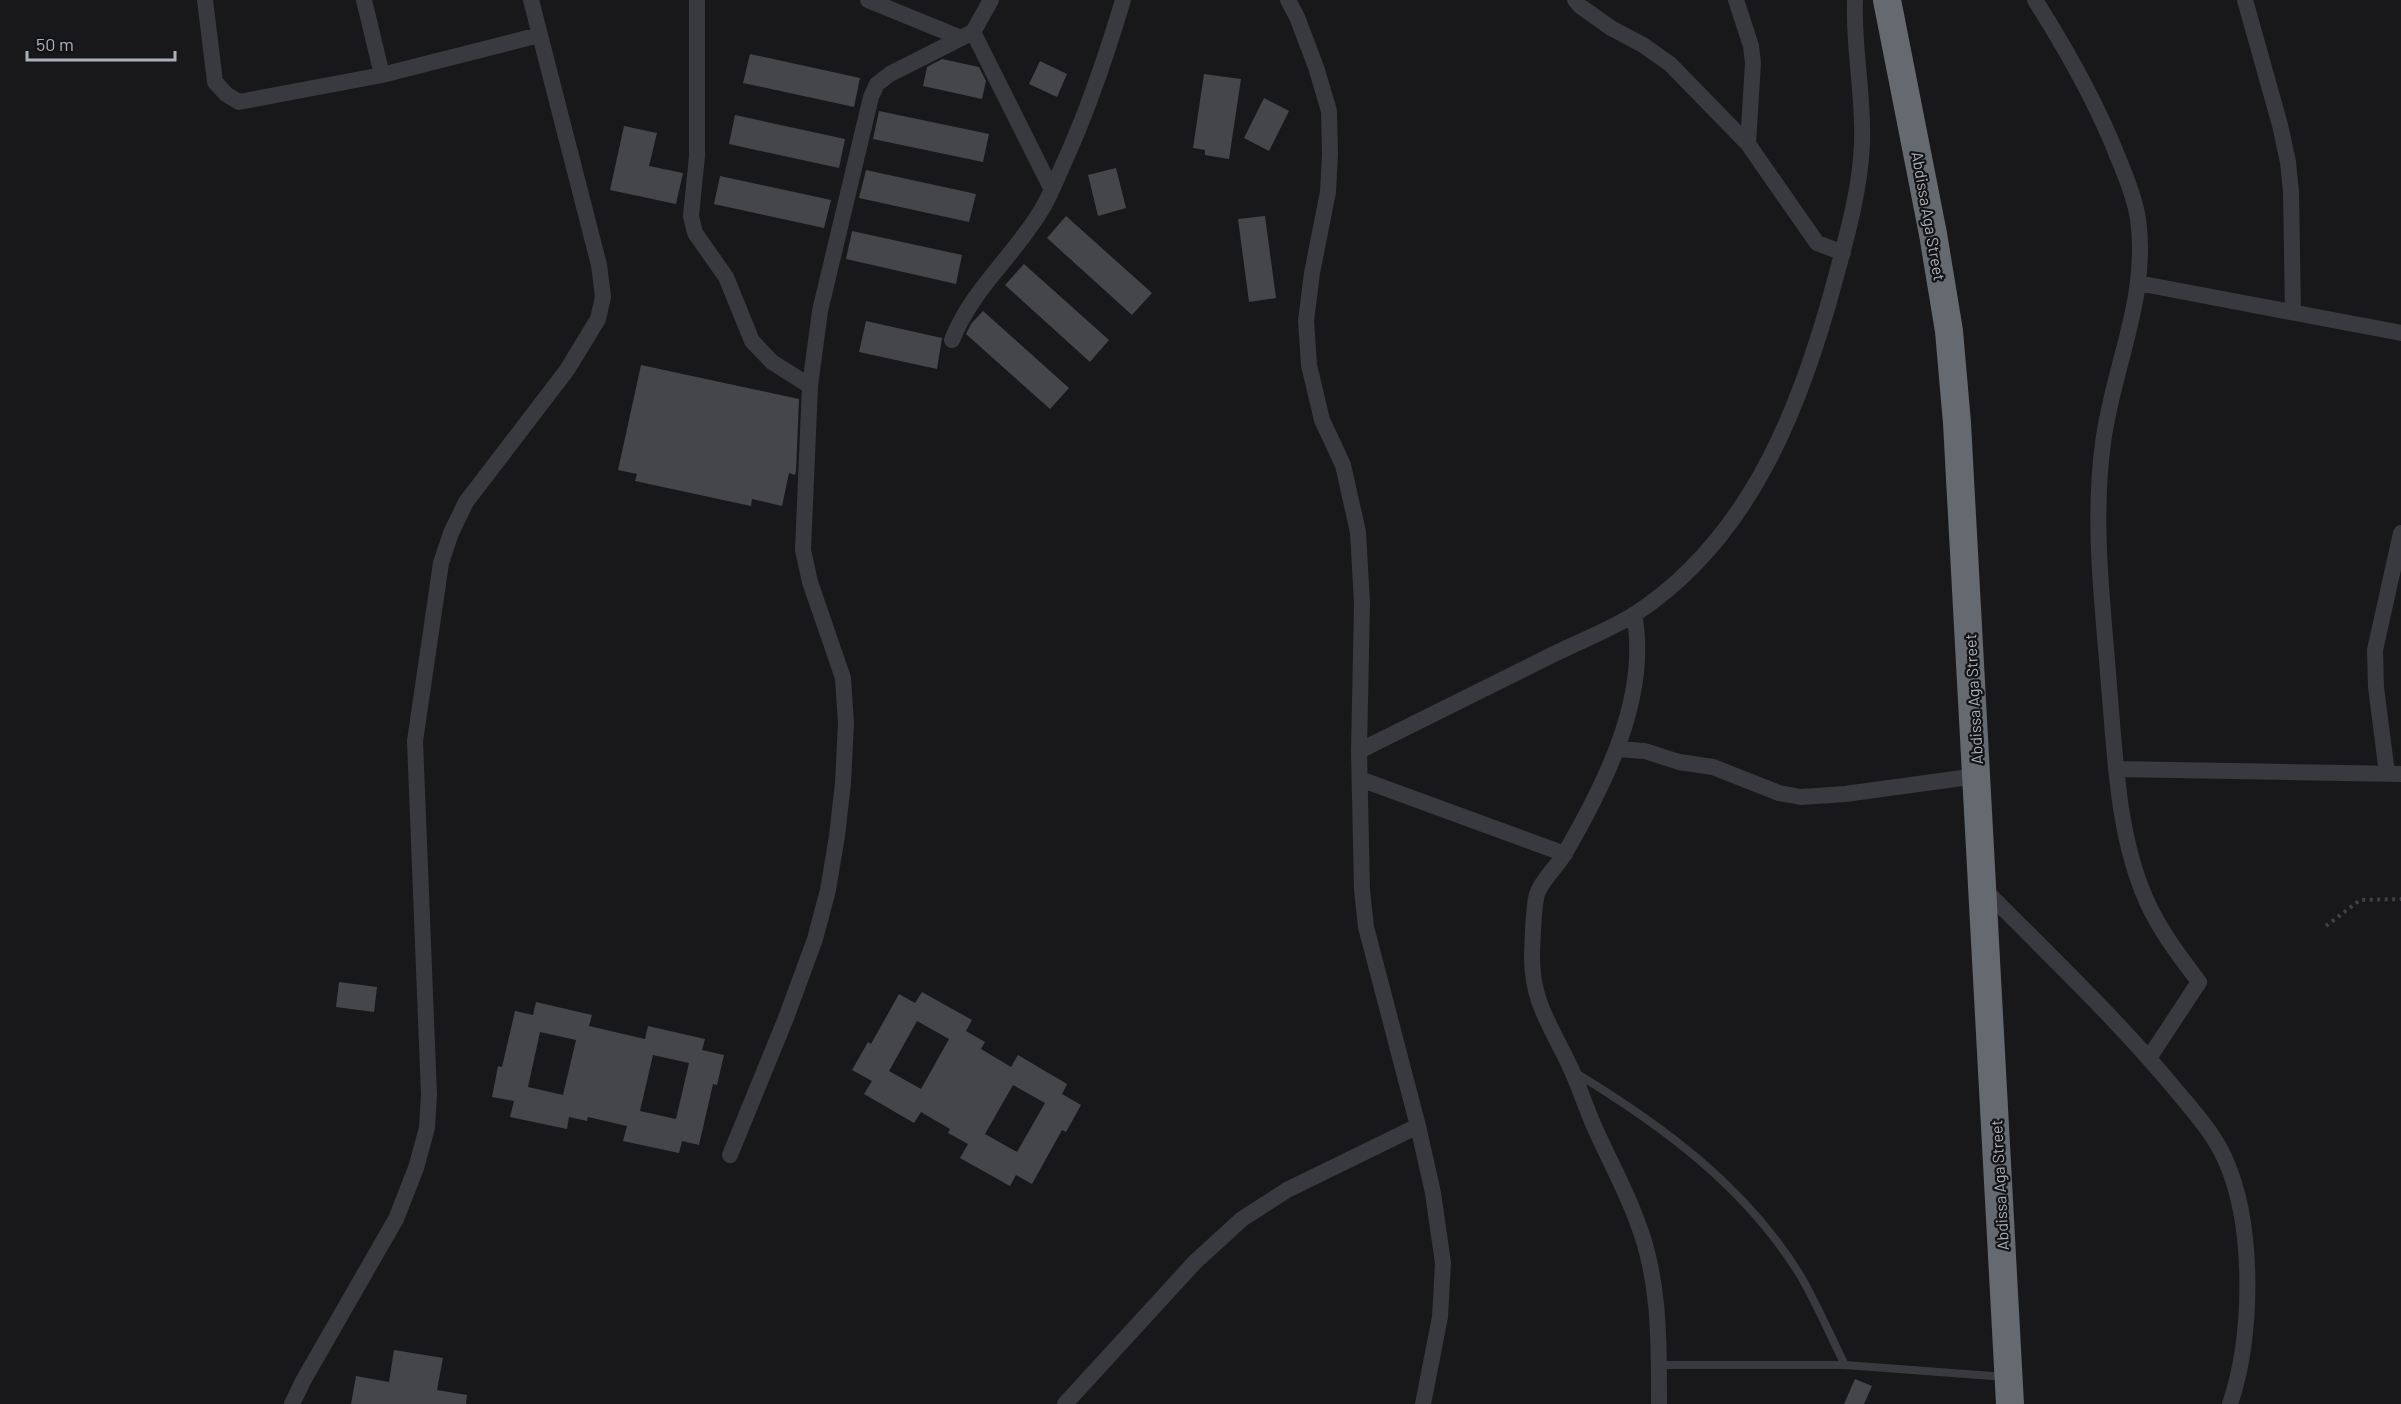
<svg xmlns="http://www.w3.org/2000/svg" width="2401" height="1404" font-family="Barlow,sans-serif">
<rect width="100%" height="100%" fill="#18181a"/>
<path fill="#44464a" fill-rule="evenodd" d="M750,54L860,78L854,107L743,83Z
M942,59L979,67L986,81L982,99L923,86L927,67Z
M1040,61L1067,74L1057,97L1029,84Z
M1204,74L1241,79L1229,159L1205,155V150L1193,148Z
M1264,98L1289,111L1269,151L1244,138Z
M879,111L989,134L983,162L873,139Z
M735,115L845,139L839,168L729,144Z
M624,126L657,133L649,166L683,173L676,204L610,190Z
M1116,168L1126,208L1098,216L1088,175Z
M866,170L976,194L969,222L859,198Z
M720,176L831,200L824,228L714,204Z
M1066,216L1152,293L1132,315L1047,238Z
M1265,216L1276,298L1249,302L1238,219Z
M852,231L962,255L956,284L846,259Z
M1024,264L1109,340L1090,362L1005,285Z
M983,311L1069,388L1050,409L966,334L971,324Z
M866,321L942,338L937,369L859,352Z
M641,365L799,399L796,471L795,475L789,473L782,506L752,499L751,506L635,481L637,474L618,470Z
M339,982L377,987L374,1012L336,1007Z
M922,992L972,1020L966,1031L985,1042L981,1049L1011,1067L1018,1055L1067,1084L1062,1094L1081,1105L1066,1132L1062,1130L1032,1184L1016,1175L1010,1186L960,1158L968,1144L948,1133L950,1129L921,1112L914,1123L864,1094L872,1081L852,1070L868,1042L871,1044L899,994L915,1003ZM917,1021L949,1039L921,1089L889,1071ZM1013,1085L1045,1103L1017,1152L985,1134Z
M536,1002L592,1015L589,1026L645,1039L648,1026L705,1039L702,1050L724,1055L717,1085L713,1084L699,1145L682,1141L679,1153L623,1141L627,1126L588,1117L587,1121L569,1117L567,1129L510,1117L514,1101L492,1097L498,1066L502,1067L515,1011L533,1015ZM540,1032L576,1040L563,1095L528,1087ZM653,1055L689,1063L676,1119L640,1111Z
M394,1350L443,1358L437,1390L467,1395L466,1404H351L356,1376L389,1382Z
M1855,1379L1872,1386L1864,1404H1844Z"/>
<g fill="none" stroke-linecap="round" stroke-linejoin="round">
<path stroke="#3f4146" stroke-width="4" stroke-dasharray="3 4.5" stroke-linecap="butt" d="M2326,926L2360,900L2401,899"/>
<path stroke="#393a3f" stroke-width="8" d="M1574,1072C1662,1125 1746,1187 1800,1275C1817,1304 1830,1335 1845,1365
M1659,1365H1845L2006,1377"/>
<path stroke="#393a3f" stroke-width="16" d="M205,0L215,82L226,94L239,102L382,75L539,35
M364,0L382,75
M697,0V156L691,216L695,233L726,277L752,341L772,362L810,386
M868,0L961,38
M991,0L973,32L1052,190
M1288,0L1297,17L1316,67L1329,111L1330,154L1328,192L1312,273L1306,321L1309,365L1322,420L1343,465L1358,532L1362,603L1359,751L1362,890L1366,927L1418,1126L1433,1193L1443,1263L1440,1317L1423,1404
M1575,0L1580,6L1611,28L1643,45L1670,64L1748,144L1817,243L1843,253
M1736,0L1751,46L1753,63L1748,144
M2035,0C2068,52 2097,103 2119,160C2127,179 2135,199 2138,219C2149,299 2113,366 2103,443C2092,524 2103,605 2109,686C2115,753 2117,826 2142,890C2155,924 2177,953 2199,982L2149,1058
M2245,0L2280,125L2288,162L2291,192L2293,312
M2138,283L2401,333
M952,340C972,289 1015,255 1042,209C1050,196 1056,181 1062,167C1087,113 1106,57 1123,0
M1634,614C1650,696 1605,784 1565,853C1558,866 1542,879 1537,894C1533,909 1533,936 1532,953C1531,1004 1553,1028 1572,1071C1580,1089 1586,1108 1594,1126C1608,1158 1625,1188 1637,1221C1660,1279 1659,1342 1659,1404
M1617,749L1645,751L1679,762L1713,767L1779,793L1801,797L1845,794L1977,776
M1359,751C1421,720 1483,689 1546,658C1575,643 1608,631 1635,614C1750,539 1801,407 1835,280C1847,236 1860,190 1862,144C1864,96 1853,48 1855,0
M2117,769L2401,774
M2387,773L2376,687L2375,650L2401,533
M1360,779L1565,854
M1983,888C2048,954 2116,1018 2175,1089C2193,1111 2213,1132 2225,1159C2255,1225 2253,1336 2230,1404
M730,1155L786,1018L815,939L828,890L837,836L843,783L846,723L843,678L810,582L803,550L810,386L820,311L871,97L877,84L890,74L973,32
M292,1404L303,1381L396,1219L416,1168L427,1128L429,1095L415,741L441,563L451,533L466,502L567,370L598,319L603,297L599,265L531,0
M1065,1404L1195,1262L1242,1219L1287,1190L1418,1126"/>
<path stroke="#656970" stroke-width="28" d="M1887,0L1933,234L1949,331L1957,423L2010,1404"/>
</g>
<g text-anchor="middle" dominant-baseline="central" stroke-width="4.5" stroke-linejoin="round" paint-order="stroke">
<g font-size="16" fill="#aab0b9" stroke="#131315">
<text transform="translate(1929 216) rotate(80)">Abdissa Aga Street</text>
<text transform="translate(1973 699) rotate(-93)">Abdissa Aga Street</text>
<text transform="translate(1999 1185) rotate(-93)">Abdissa Aga Street</text>
</g>
</g>
<path d="M27 51v9h148v-9" fill="none" stroke="#aab0b9" stroke-width="3"/>
<text x="36" y="51" font-size="18" fill="#aab0b9" stroke="#131315" stroke-width="4.5" paint-order="stroke">50 m</text>
</svg>
